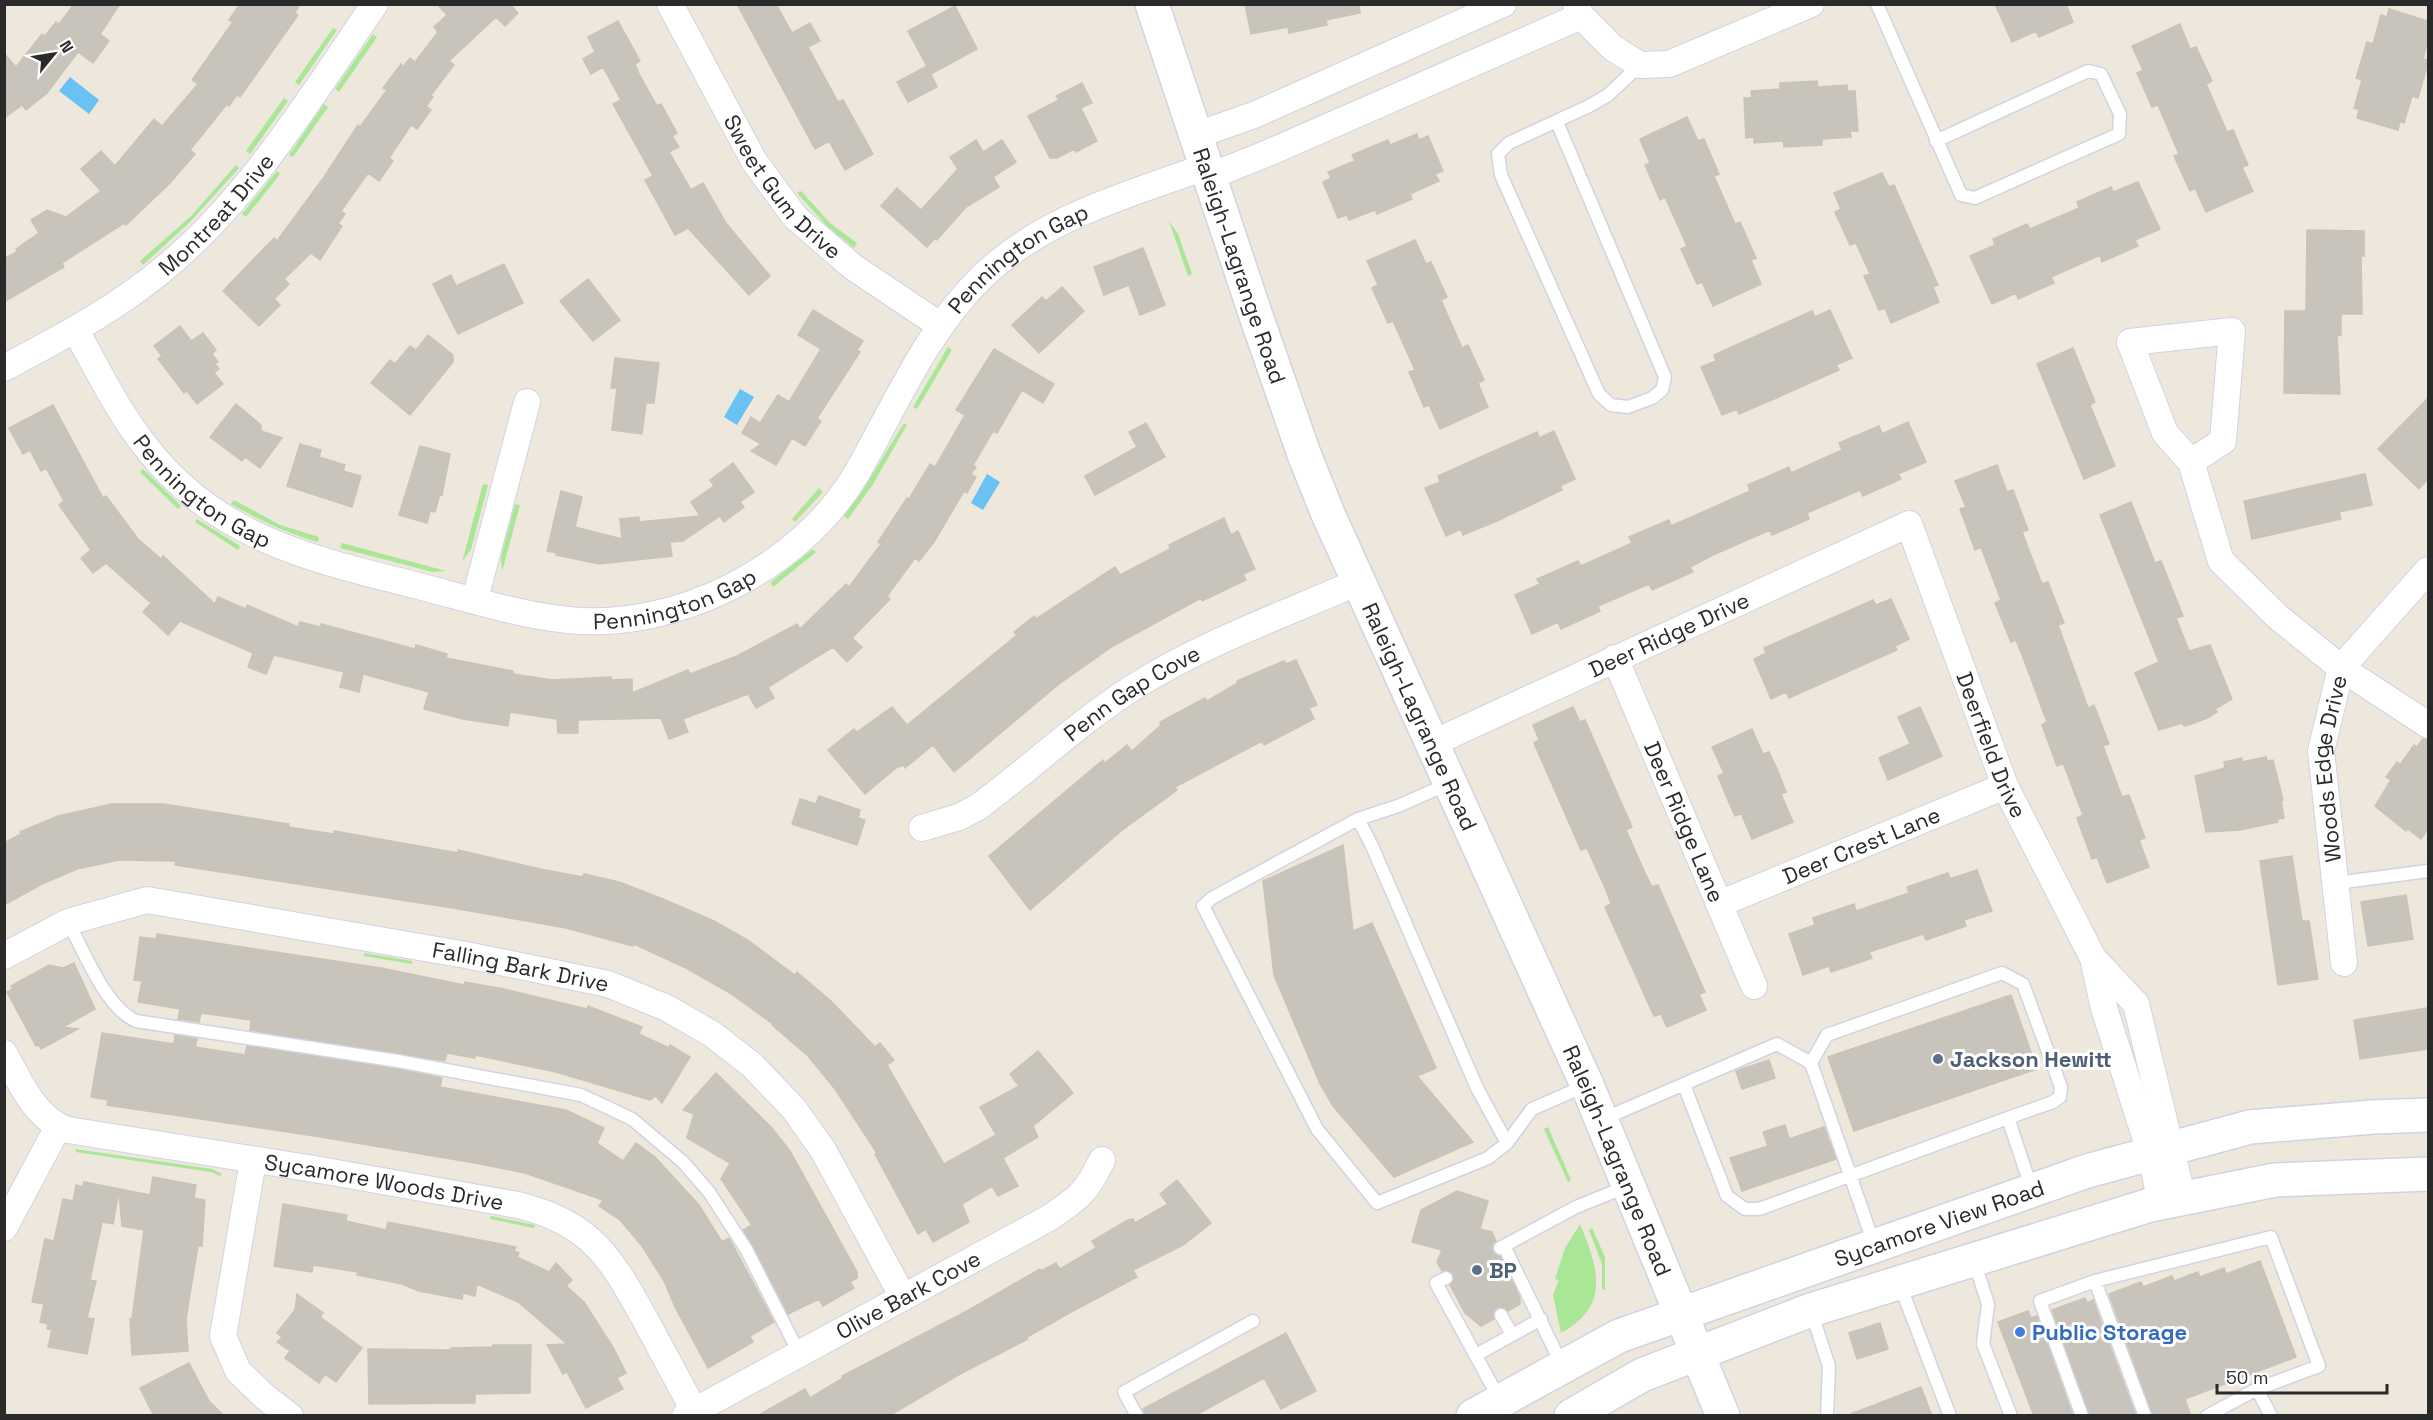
<svg xmlns="http://www.w3.org/2000/svg" width="2433" height="1420" font-family="'Space Grotesk',sans-serif">
<rect width="100%" height="100%" fill="#ede7dc"/>
<path fill="#a9e696" d="M333,28L337,30L299,85L295,82Z
M373,34L377,37L339,92L335,89Z
M284,98L288,101L250,154L246,151Z
M324,104L328,107L293,157L289,155Z
M236,165L239,168L190,222L143,265L140,261L190,217Z
M277,171L280,174L246,217L242,214Z
M801,191L830,223L857,243L854,248L828,227L797,193Z
M1169,221L1178,234L1192,274L1188,276Z
M948,347L952,350L917,409L913,407Z
M904,423L907,425L873,484L848,519L844,516L861,493Z
M143,469L181,506L178,509L140,472Z
M483,484L488,485L471,549L462,562Z
M819,488L823,492L795,522L792,519Z
M234,500L280,525L319,537L318,542C287,533 259,520 231,504Z
M515,504L520,505L502,572L501,557Z
M197,519L240,546L238,550L195,522Z
M342,543L446,571L433,572L340,548Z
M813,549L816,552L773,587L771,582Z
M364,953L412,961V964L364,956Z
M1548,1127L1571,1180L1568,1182L1544,1129Z
M75,1149L212,1169L222,1174L220,1176L211,1172L76,1152Z
M491,1216L535,1225L534,1228L490,1219Z
M1580,1224C1598,1267 1611,1306 1561,1333L1553,1295L1559,1280L1555,1279L1565,1248Z
M1592,1228L1605,1257V1290L1602,1289V1264L1589,1230Z"/>
<path fill="#6ac1f4" d="M70,77L99,100L89,114L59,91Z
M740,389L754,397L737,425L724,417Z
M987,474L1000,482L983,510L971,503Z"/>
<path fill="#c8c4bb" stroke="#c9c4b5" stroke-width="1.5" d="M74,4H120L100,34L109,41L93,63L78,52L47,93L26,110L22,105L4,118V53L16,67L42,34L45,36L56,22L59,24Z
M240,4H300L295,13L298,15L240,97L237,95L229,106L227,104L190,150L195,154L170,183L126,225L124,223L62,263L64,267L4,302V259L18,251L16,249L39,233L31,220L47,210L66,217L101,191L81,169L101,151L115,166L154,119L162,126L198,84L192,80L233,22L229,20Z
M437,4H510L518,13L505,26L496,17L449,61L454,65L431,95L433,97L426,106L431,110L417,129L411,125L389,158L393,161L379,181L368,173L341,211L345,214L338,224L342,226L320,260L311,253L284,279L289,284L274,299L280,305L259,326L223,291L274,238L277,241L324,177L358,125L360,127L387,90L383,88L401,64L403,67L410,58L415,62L438,32L434,27L447,15Z
M737,4H776L792,33L810,23L820,41L808,47L838,102L843,100L873,154L845,170L829,141L815,149Z
M1245,4H1359L1360,13L1326,20L1327,25L1289,33L1288,27L1251,34Z
M1995,4H2066L2073,22L2039,37L2036,31L2012,42Z
M955,6L977,49L931,74L908,31Z
M2389,9L2428,21V40L2423,59L2428,60V63L2418,98L2412,96L2404,123L2400,121L2398,130L2357,118L2359,110L2354,108L2362,80L2356,78L2367,42L2373,44L2381,15L2387,17Z
M618,21L640,61L635,64L639,74L657,106L661,104L677,133L672,136L679,147L669,152L691,190L703,183L726,223L770,276L749,295L688,228L675,235L645,180L653,176L613,104L621,100L603,67L591,74L583,59L595,52L588,37Z
M2180,24L2190,49L2196,47L2212,81L2206,84L2227,132L2233,130L2248,165L2242,167L2253,191L2206,212L2195,188L2190,191L2174,156L2179,154L2158,105L2152,107L2137,73L2143,70L2132,46Z
M927,66L937,87L908,102L897,82Z
M1817,81L1818,87L1847,85V91H1855L1858,131H1850L1851,137L1822,139V145L1784,147L1783,141L1754,143V137L1746,138L1744,98H1752L1751,91L1780,89V83Z
M1082,83L1092,103L1081,108L1097,141L1076,152L1074,149L1057,158H1050L1028,116L1059,100L1056,96Z
M1687,117L1698,141L1704,139L1719,174L1714,176L1735,224L1740,222L1756,258L1751,260L1761,284L1713,306L1702,282L1697,284L1681,249L1687,246L1665,197L1660,200L1645,165L1650,163L1640,139Z
M1417,134L1419,140L1428,136L1443,171L1435,174L1439,181L1410,194L1412,199L1377,214L1375,210L1349,220L1347,215L1338,218L1323,182L1331,178L1328,172L1355,161L1352,155L1388,140L1390,145Z
M976,140L983,152L1002,140L1016,162L993,177L999,187L966,207L937,240L935,238L927,247L881,206L897,188L921,210L958,169L950,157Z
M1882,173L1889,187L1894,185L1938,285L1933,287L1939,302L1891,323L1885,308L1879,310L1864,276L1870,274L1856,243L1850,245L1835,212L1841,209L1834,193Z
M2138,182L2160,229L2135,240L2138,246L2102,262L2100,255L2051,277L2054,283L2018,299L2016,293L1992,304L1970,256L1995,245L1993,239L2027,224L2030,229L2079,208L2077,202L2111,187L2113,192Z
M2307,230L2364,231V256H2361L2362,314H2341V335H2337L2340,394L2284,393L2285,311H2306Z
M1415,240L1426,264L1431,262L1447,297L1441,300L1462,348L1468,345L1484,380L1478,383L1488,407L1440,429L1429,405L1424,407L1409,372L1415,370L1393,321L1388,323L1372,288L1378,285L1367,261Z
M1143,248L1165,305L1140,315L1129,285L1104,295L1094,267Z
M504,264L523,303L458,334L433,284L451,275L456,286Z
M588,279L620,320L593,341L560,301Z
M1062,287L1084,311L1039,353L1012,325L1042,297L1046,301Z
M813,310L863,341L857,350L860,352L817,418L821,421L805,446L792,438L776,465L751,451L761,444L742,433L751,417L760,423L778,395L789,402L821,349L798,335Z
M1830,310L1852,358L1836,365L1839,370L1774,399L1739,414L1737,409L1722,415L1701,367L1716,361L1714,355L1812,311L1815,317Z
M180,326L191,341L203,333L216,350L212,354L218,362L215,364L219,369L214,373L223,384L197,404L187,391L184,393L158,359L162,356L154,346Z
M428,335L453,355V362L410,415L371,383L390,360L395,364L410,346L416,350Z
M2073,348L2095,402L2090,405L2115,466L2084,479L2037,364Z
M994,349L1054,384L1043,403L1022,390L997,433L993,431L973,465L976,467L971,474L976,477L967,493L964,491L934,542L919,561L915,558L887,596L890,599L852,638L862,647L847,662L833,647L768,687L774,698L756,708L748,694L683,719L688,732L669,739L661,718L578,720V733H558L557,719L510,712L508,726L463,719L424,709L429,692L363,674L359,692L340,687L344,672L274,655L266,674L248,667L253,653L180,621L168,635L143,612L151,603L106,563L93,573L81,558L91,550L59,505L64,501L46,468L41,471L30,450L23,454L9,428L53,405L103,498L106,496L138,539L161,559L163,556L215,604L218,597L246,609L247,605L298,627L300,622L320,627L321,624L415,649L416,645L447,654L446,658L513,671V674L552,680L611,677V680L632,679V693L688,670L690,674L737,656L797,624L800,629L846,584L849,587L881,544L878,542L907,498L909,499L930,464L935,467L965,415L956,410Z
M615,358L659,363L654,403H646L642,434L612,430L617,388H611Z
M2428,398V479L2419,489L2378,449Z
M236,404L261,425V431L282,438L260,468L245,457L242,461L210,437Z
M1908,422L1926,462L1898,474L1901,479L1863,496L1860,490L1807,513L1809,519L1772,535L1770,530L1713,555L1690,567L1693,572L1652,590L1649,584L1598,606L1600,611L1561,629L1558,622L1532,634L1515,595L1540,584L1537,579L1578,561L1581,566L1632,543L1629,537L1669,520L1671,526L1750,491L1748,485L1771,475L1789,467L1791,473L1842,450L1839,443L1879,426L1882,434Z
M1146,423L1165,457L1095,495L1085,476L1137,447L1129,432Z
M1554,431L1575,479L1560,486L1562,490L1499,520L1463,535L1461,529L1446,536L1425,488L1440,482L1438,476L1537,432L1539,438Z
M300,444L321,450L319,457L345,465L343,471L361,476L352,507L287,486Z
M420,446L450,454L442,495L440,494L435,512L430,511L427,523L399,515Z
M733,463L754,492L740,502L744,507L724,522L720,516L683,541L670,542L672,556L599,564L556,555L557,553L547,551L561,491L582,497L575,527L622,539L620,519L639,517V522L700,516L691,502L714,486L710,480Z
M1997,465L2007,492L2013,490L2028,530L2022,532L2042,584L2048,582L2064,623L2058,625L2088,708L2094,705L2109,744L2103,746L2122,797L2129,795L2145,838L2139,840L2149,867L2107,883L2097,857L2092,859L2077,818L2083,815L2063,763L2057,766L2042,725L2047,722L2027,668L2016,640L2011,642L1995,603L2001,600L1981,547L1975,550L1960,509L1966,507L1955,481Z
M2365,474L2372,505L2339,512L2341,519L2252,539L2244,501Z
M2131,502L2155,563L2161,561L2183,616L2176,618L2189,651L2210,645L2232,699L2215,709L2217,712L2207,718L2189,725L2184,726L2182,723L2159,730L2135,673L2159,662L2100,515Z
M1224,518L1231,535L1238,531L1255,569L1243,574L1246,580L1202,601L1201,598L1113,646L1059,684L954,772L933,745L905,768L903,765L896,768L865,794L828,750L854,729L857,732L892,707L907,725L1017,635L1014,632L1034,616L1036,619L1115,567L1120,575L1170,549L1169,545Z
M1891,599L1909,639L1895,646L1897,650L1789,698L1786,692L1771,699L1754,659L1766,653L1764,648L1873,600L1876,605Z
M1296,660L1317,705L1309,708L1314,719L1264,745L1262,741L1175,787L1177,790L1121,831L1030,910L989,856L1103,760L1105,763L1127,745L1132,751L1161,725L1160,722L1205,698L1207,701L1238,683L1237,681L1284,661L1286,664Z
M1573,707L1580,722L1585,720L1632,827L1626,830L1645,873L1652,887L1658,885L1705,992L1699,994L1706,1010L1667,1027L1661,1014L1654,1016L1605,907L1611,904L1606,890L1587,848L1581,850L1534,743L1539,740L1533,725Z
M1920,707L1942,756L1888,780L1879,758L1910,744L1898,717Z
M1752,729L1763,754L1769,752L1777,769L1786,792L1781,794L1793,822L1752,839L1741,813L1735,816L1727,798L1718,776L1724,773L1712,747Z
M2423,739L2428,740V829L2421,839L2408,829L2406,831L2375,806L2391,780L2386,777L2397,762L2400,765L2414,745L2417,747Z
M2266,757L2267,761L2273,760L2283,800H2281L2284,818L2277,819L2278,822L2240,830L2206,832L2195,776L2225,768L2224,762L2242,758V762Z
M819,796L860,810L858,818L865,820L857,845L792,824L800,799L816,804Z
M112,804H164L289,824L288,827L334,834V831L458,853V850L540,869L583,877L584,874L619,882L663,899L714,921L749,941L795,975L797,972L832,1002L875,1047L880,1043L894,1060L887,1065L944,1164L996,1135L980,1107L1019,1086L1010,1074L1038,1051L1073,1093L1033,1126L1038,1137L1003,1158L1018,1186L998,1196L992,1186L962,1204L969,1222L933,1242L926,1229L918,1234L875,1154L877,1153L835,1089L808,1056L772,1025L773,1024L730,993L686,968L634,944L633,946L566,928L453,908L175,865L176,861L119,860L77,869L42,884L4,905V843L21,834L20,832L58,816Z
M1343,845L1353,931L1372,923L1436,1068L1417,1076L1473,1142L1394,1177L1333,1106L1320,1084L1274,975L1263,881Z
M2292,856L2302,921H2309L2318,979L2278,985L2260,861Z
M1977,870L1992,911L1964,920L1966,926L1926,940L1923,934L1869,952L1872,958L1855,964L1831,972L1829,966L1803,975L1789,934L1815,925L1813,918L1854,904L1856,911L1909,893L1907,887L1948,873L1950,879Z
M2406,895L2413,939L2368,946L2361,902Z
M157,934L381,968L464,985L465,982L504,989L587,1009L588,1006L642,1027L639,1034L669,1048L670,1045L690,1057L662,1103L656,1096L650,1100L556,1072L475,1055V1058L447,1053L445,1061L250,1030L251,1020L201,1013L199,1022L178,1019L180,1009L138,1002L142,981L134,980L140,937L156,939Z
M74,963L95,1009L63,1027L78,1029L41,1049L39,1045L36,1046L7,992L13,989L11,986L49,965L63,968Z
M2011,995L2037,1069L1854,1131L1828,1057Z
M2428,1008V1049L2360,1059L2354,1020Z
M102,1033L174,1044L175,1035L197,1039L195,1047L245,1055L247,1046L397,1069L442,1078L440,1087L566,1110L604,1128L597,1143L623,1161L636,1143L655,1157L699,1205L722,1242L729,1238L774,1322L750,1336L753,1342L708,1368L675,1307L664,1281L642,1246L620,1220L599,1206L603,1200L525,1173L475,1163L321,1137L107,1105L108,1100L91,1097Z
M1769,1060L1775,1078L1742,1089L1736,1071Z
M716,1073L772,1128L790,1151L857,1272V1278L850,1282L854,1288L823,1306L819,1299L788,1314L743,1230L752,1225L721,1179L730,1163L687,1138L694,1114L683,1110Z
M1785,1125L1789,1139L1824,1127L1836,1159L1742,1191L1730,1158L1768,1146L1763,1132Z
M153,1177L196,1185L194,1198L205,1200L202,1246H198L186,1319L188,1351L132,1355L130,1319H132L144,1230L122,1226L119,1191L113,1224L102,1222L90,1280L96,1281L87,1318L94,1319L87,1354L48,1347L52,1330L47,1329L48,1324L40,1322L44,1304L32,1302L45,1239L54,1241L63,1199L73,1201L76,1185L83,1187L84,1182L150,1195Z
M1177,1180L1211,1223L1183,1245L1133,1270L1137,1277L1071,1312L1027,1337L1028,1339L960,1374L889,1416H757L805,1389L810,1398L843,1378L842,1376L967,1311L1040,1269L1041,1271L1056,1263L1060,1269L1096,1248L1092,1241L1128,1220L1133,1219L1135,1223L1168,1204L1160,1194Z
M1457,1191L1488,1201L1480,1229L1492,1232L1496,1241L1493,1244V1251L1500,1256L1520,1298V1304L1508,1311L1502,1307L1497,1308L1494,1319L1481,1326L1465,1313L1450,1285L1454,1279L1453,1274L1447,1270L1442,1271L1437,1262L1442,1250L1412,1242L1421,1210Z
M283,1204L347,1215L346,1221L386,1230L388,1222L516,1247L514,1251L519,1253L517,1257L549,1272L556,1263L572,1280L566,1286L584,1302L613,1347L626,1373L617,1378L623,1389L586,1408L567,1372L563,1374L547,1345L567,1344L518,1302L477,1284L475,1296L463,1293L462,1299L419,1291L402,1284L357,1275L358,1272L313,1265L312,1272L274,1266Z
M2260,1261L2296,1357L2185,1399L2191,1416H2153L2109,1294L2141,1282L2143,1287L2172,1276L2174,1281L2198,1272L2200,1277L2224,1268L2226,1274Z
M297,1294L323,1313L320,1317L362,1348L336,1382L325,1374L319,1383L285,1358L290,1351L277,1342L282,1337L277,1333L295,1310Z
M2085,1298L2087,1303L2093,1300L2136,1416H2090L2052,1310Z
M2028,1311L2031,1318L2037,1316L2073,1416H2034L1998,1322Z
M1880,1323L1888,1349L1857,1359L1849,1333Z
M1286,1333L1316,1391L1281,1409L1264,1378L1194,1416H1145L1143,1409Z
M493,1345H531L530,1393L475,1394V1403L369,1404L368,1349L451,1350V1348L493,1347Z
M189,1363L209,1401L224,1416H154L140,1388Z
M1921,1387L1932,1416H1852L1851,1414Z"/>
<g fill="none" stroke-linecap="round" stroke-linejoin="round">
<g stroke="#d1d3e4" stroke-width="15">
<path id="lane" d="M1877,4L1961,195L1975,198L2119,134L2120,114L2101,74L2088,71L1936,141
M1557,122L1665,377L1662,390L1652,398L1628,407L1611,405L1599,394L1501,175L1498,154L1509,143L1589,106L1608,95L1640,65
M1448,784L1398,806L1358,819L1372,846L1477,1088L1507,1143L1532,1109L1587,1085
M1358,819L1212,898L1203,906L1317,1129L1377,1203L1488,1158L1507,1143
M2336,883L2428,871
M68,922C84,951 105,1007 136,1021L398,1061L581,1095L632,1119L683,1162L709,1192L746,1249L799,1353
M1811,1063L1827,1035L2002,973L2023,984L2061,1087L2060,1097L2053,1102L2008,1118
M1684,1085L1727,1196L1745,1209H1759L2008,1118L2032,1190
M1603,1119L1777,1044L1811,1063L1874,1244
M1504,1246L1562,1365
M1500,1248L1576,1207L1628,1186
M1974,1261L1988,1304L1983,1344L2011,1416
M1446,1278L1436,1283L1500,1400
M2095,1281L2271,1237L2319,1366L2257,1389
M1900,1285L1950,1416
M1811,1311L1829,1366L1827,1416
M1501,1315L1512,1335
M1476,1355L1541,1319
M1137,1416L1124,1392L1253,1321
M2082,1416L2040,1301L2095,1281L2145,1416
M2207,1416L2257,1389L2271,1416"/>
</g>
<g stroke="#d1d3e4" stroke-width="28">
<g id="street">
<path id="s1" d="M670,4L754,161L795,217L853,267L941,326"/>
<path d="M1576,4L1581,16L1613,48L1640,65L1669,64L1811,4"/>
<path d="M1194,136L1254,115L1503,4"/>
<path d="M1208,177L1268,153L1581,16"/>
<path id="s2" d="M76,331C98,370 118,412 146,447C214,535 305,558 407,583C459,596 514,614 568,620C675,631 799,569 855,476C894,409 925,332 982,277C1044,217 1125,196 1205,167"/>
<path id="s3" d="M4,368C64,336 122,306 173,261C256,189 313,93 375,4"/>
<path d="M2191,462L2223,441L2232,331L2130,342L2165,433L2191,462L2221,561L2278,617L2341,668L2428,725"/>
<path d="M475,599L527,402"/>
<path id="s4" d="M1615,658L1754,986"/>
<path id="s5" d="M1431,744L1909,524L2005,786L2093,958L2104,1008L2151,1155L2161,1204"/>
<path id="s6" d="M922,828L959,817L978,807C1031,768 1079,722 1134,687C1203,643 1283,615 1358,582"/>
<path id="s7" d="M1719,904L2005,786"/>
<path id="s8" d="M4,956L68,922L147,900L466,955L608,984L667,1008L712,1034L752,1065L794,1109L823,1150L903,1297"/>
<path d="M2094,959L2136,1004L2183,1199"/>
<path id="s9" d="M2344,963L2321,751L2341,668L2428,570"/>
<path id="s10" d="M4,1053C20,1082 35,1119 68,1130L320,1170L518,1205C593,1224 612,1259 647,1323C664,1354 680,1385 697,1416"/>
<path d="M253,1161L223,1336L238,1371L265,1397L290,1416"/>
<path d="M4,1228L58,1127"/>
<path id="s11" d="M685,1416L1049,1218C1079,1198 1086,1193 1102,1160"/>
</g>
</g>
<g stroke="#d1d3e4" stroke-width="36">
<g id="secondary">
<path id="s12" d="M1152,4L1254,310L1304,454L1328,514L1587,1085L1723,1416"/>
<path id="s13" d="M1473,1416L1619,1336L2087,1171L2250,1127L2373,1117L2428,1115"/>
<path d="M1571,1416L1642,1375L1811,1310L2150,1205L2275,1180L2428,1174"/>
</g>
</g>
<use href="#lane" stroke="#fff" stroke-width="12"/>
<use href="#street" stroke="#fff" stroke-width="26"/>
<use href="#secondary" stroke="#fff" stroke-width="33"/>
</g>
<g fill="#5c6f8a" stroke="#fff" stroke-width="2">
<circle cx="1938" cy="1059" r="6"/>
<circle cx="1477" cy="1270" r="6"/>
</g>
<circle fill="#3f7fe0" stroke="#fff" stroke-width="2" cx="2020" cy="1332" r="6"/>
<g text-anchor="middle" dominant-baseline="central" stroke-width="6" stroke-linejoin="round" paint-order="stroke">
<g font-size="22" fill="#2a2a2a" stroke="#fff">
<text stroke="none"><textPath href="#s1" startOffset="216">Sweet Gum Drive</textPath></text>
<text stroke="none"><textPath href="#s3" startOffset="264">Montreat Drive</textPath></text>
<text stroke="none"><textPath href="#s2" startOffset="1216">Pennington Gap</textPath></text>
<text stroke="none"><textPath href="#s12" startOffset="276">Raleigh-Lagrange Road</textPath></text>
<text stroke="none"><textPath href="#s2" startOffset="208">Pennington Gap</textPath></text>
<text stroke="none"><textPath href="#s2" startOffset="712">Pennington Gap</textPath></text>
<text stroke="none"><textPath href="#s5" startOffset="262">Deer Ridge Drive</textPath></text>
<text stroke="none"><textPath href="#s6" startOffset="252">Penn Gap Cove</textPath></text>
<text stroke="none"><textPath href="#s12" startOffset="762">Raleigh-Lagrange Road</textPath></text>
<text stroke="none"><textPath href="#s5" startOffset="762">Deerfield Drive</textPath></text>
<text stroke="none"><textPath href="#s9" startOffset="196">Woods Edge Drive</textPath></text>
<text stroke="none"><textPath href="#s4" startOffset="178">Deer Ridge Lane</textPath></text>
<text stroke="none"><textPath href="#s7" startOffset="154">Deer Crest Lane</textPath></text>
<text stroke="none"><textPath href="#s8" startOffset="534">Falling Bark Drive</textPath></text>
<text stroke="none"><textPath href="#s12" startOffset="1248">Raleigh-Lagrange Road</textPath></text>
<text stroke="none"><textPath href="#s10" startOffset="423">Sycamore Woods Drive</textPath></text>
<text stroke="none"><textPath href="#s13" startOffset="506">Sycamore View Road</textPath></text>
<text stroke="none"><textPath href="#s11" startOffset="254">Olive Bark Cove</textPath></text>
</g>
<g font-size="22" font-weight="bold" fill="#4e5e75" stroke="#fff" text-anchor="start">
<text x="1950" y="1059">Jackson Hewitt</text>
<text x="1489" y="1270">BP</text>
</g>
<g font-size="22" font-weight="bold" fill="#366cbe" stroke="#fff" text-anchor="start">
<text x="2032" y="1332">Public Storage</text>
</g>
</g>
<rect width="2433" height="1420" fill="none" stroke="#2a2a2a" stroke-width="12"/>
<g transform="translate(54 54) rotate(60)" stroke="#ffffff" stroke-width="4.5" paint-order="stroke">
<path d="M0-4.5L10 22L0 15L-10 22Z" fill="#2a2a2a"/>
<text y="-9" font-size="16" font-weight="bold" text-anchor="middle" fill="#2a2a2a">N</text>
</g>
<path d="M2217 1384v9h170v-9" fill="none" stroke="#2a2a2a" stroke-width="3"/>
<text x="2226" y="1384" font-size="18" fill="#2a2a2a" stroke="#ffffff" stroke-width="4.5" paint-order="stroke">50 m</text>
</svg>
